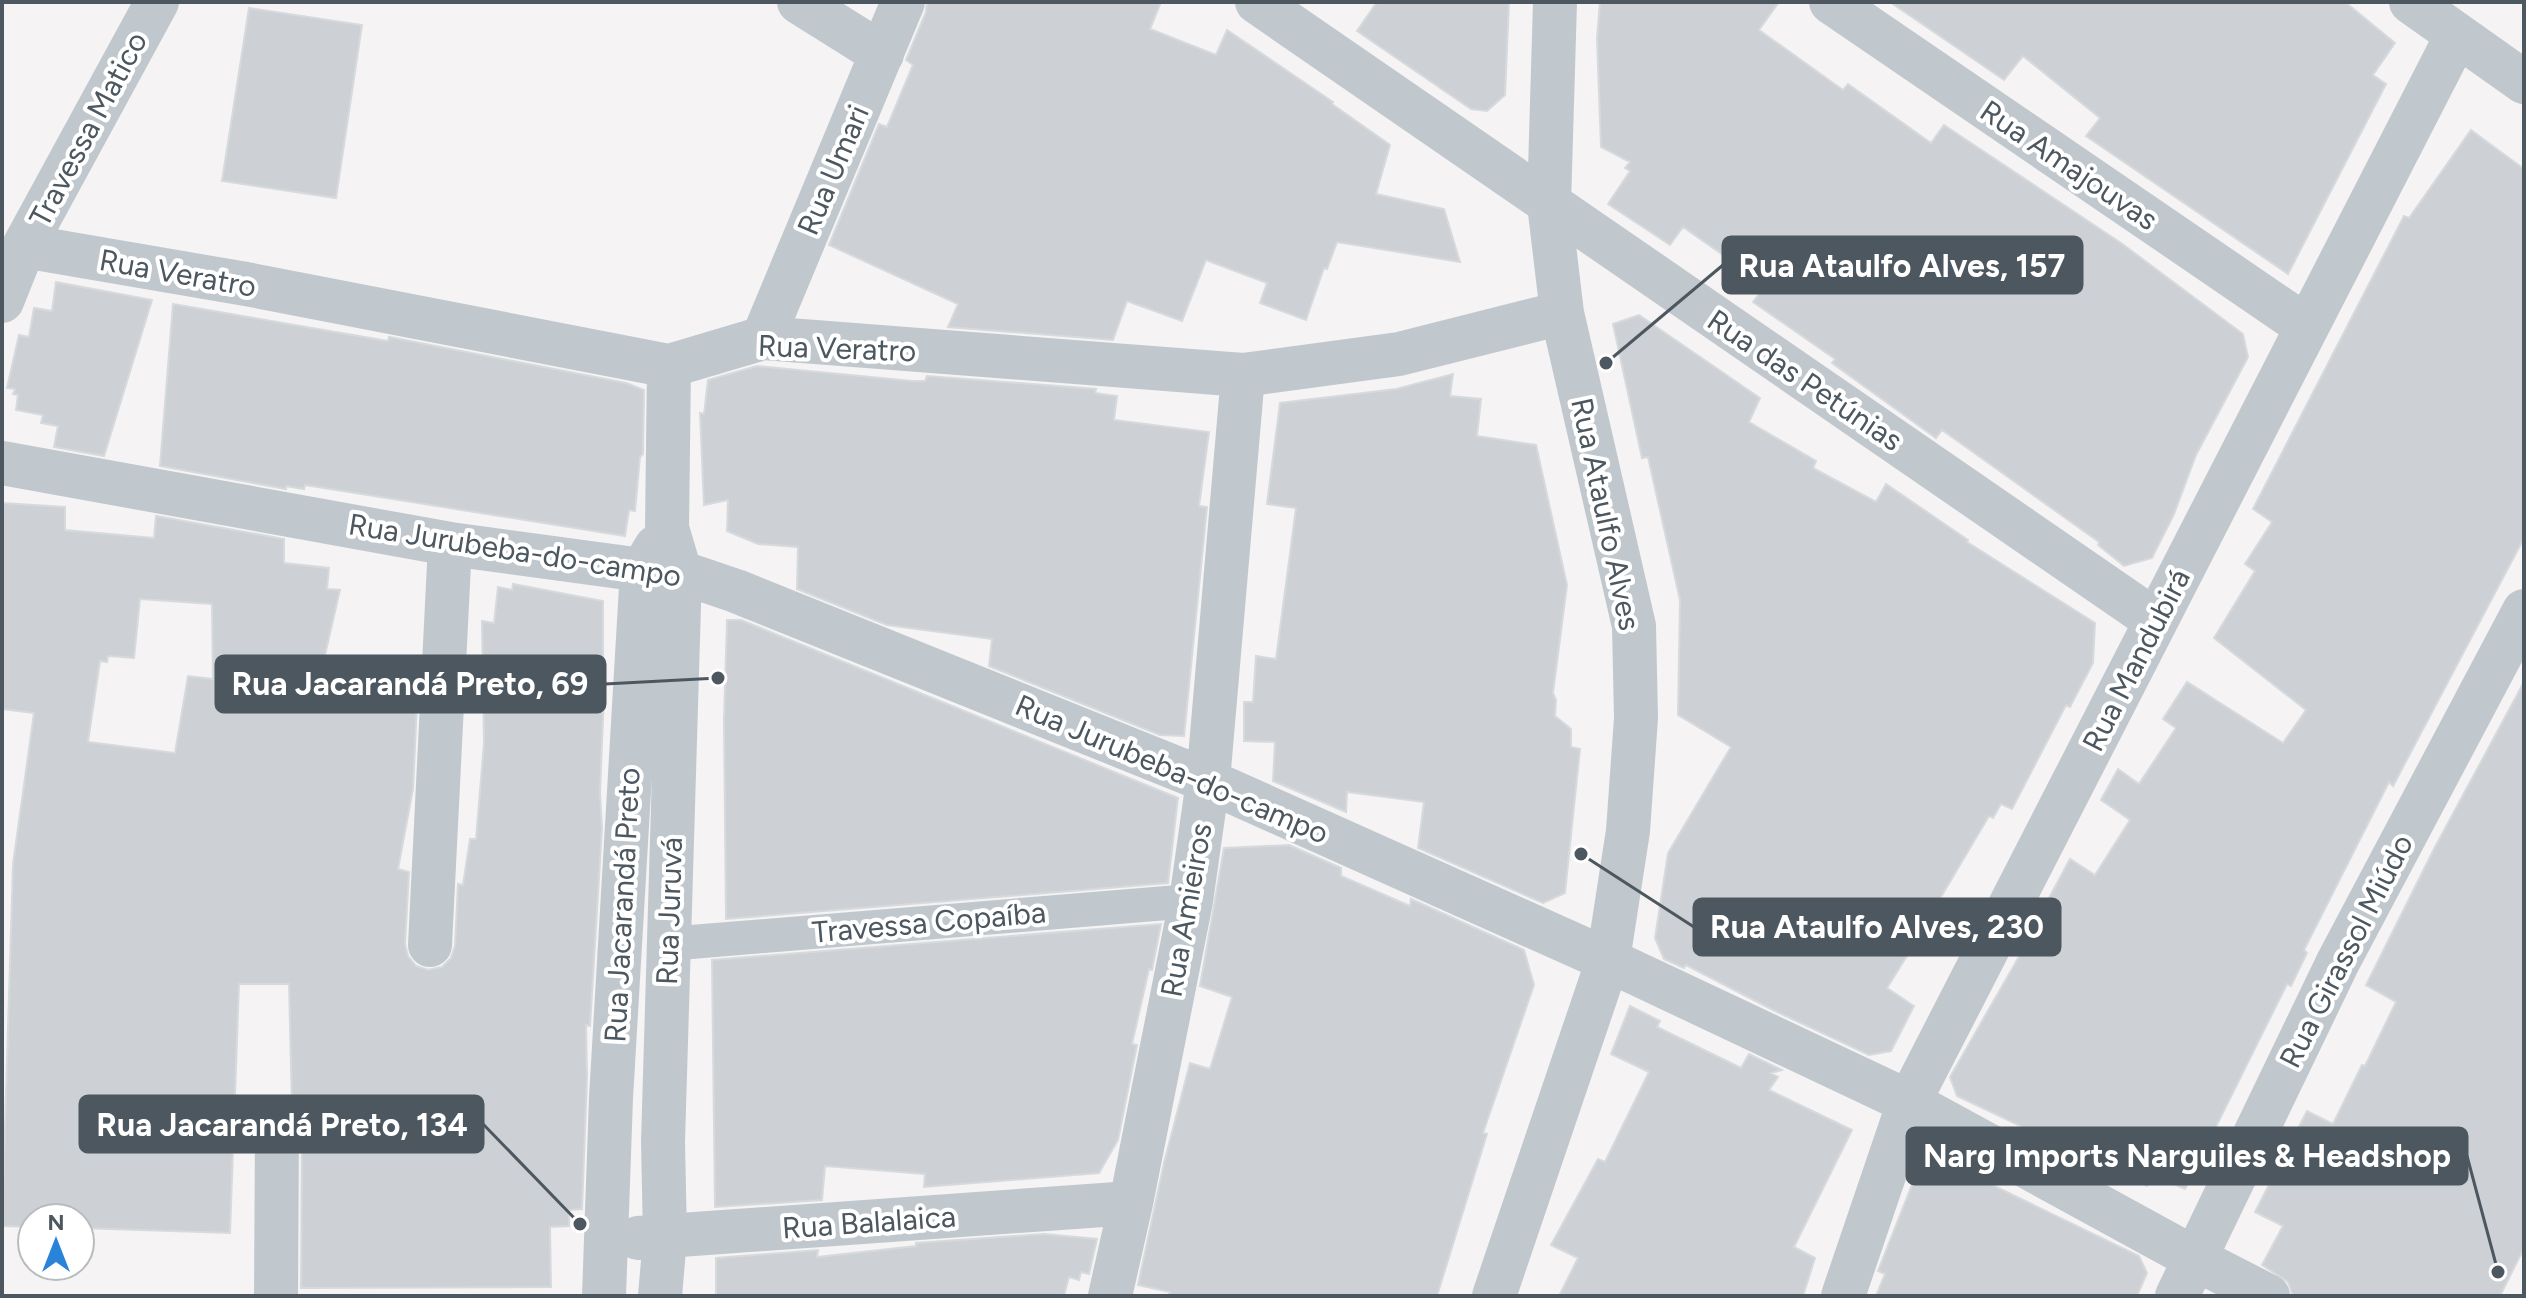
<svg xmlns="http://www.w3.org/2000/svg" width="2526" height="1298" font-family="Figtree,sans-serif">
<rect width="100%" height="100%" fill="#f5f3f3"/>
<path fill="#cdd0d5" stroke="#d7dadd" stroke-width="2" fill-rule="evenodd" d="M927,2H1161L1150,29L1216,55L1227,30L1333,102L1332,104L1390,145L1376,194L1444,209L1460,262L1337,242L1327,269L1324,268L1306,320L1260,303L1267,283L1206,260L1182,321L1127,301L1113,340L948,327L958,304L829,245L879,124L887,127L913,65L906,60L926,12Z
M1377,2H1509L1505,95L1487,111L1471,109L1357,31Z
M1600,2H1779L1759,30L1843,90L1848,84L1931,143L1944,125L2121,243L2243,334L2248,357L2196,455L2174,514L2152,558L2124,566L2098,545L2099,542L1942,430L1936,438L1832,363L1835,359L1753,302L1766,285L1683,227L1670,245L1608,204L1630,171L1625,168L1630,162L1601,147L1597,38Z
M1890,2H2345L2395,43L2373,75L2386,84L2288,274L2086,136L2100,118L2023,56L2004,80Z
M249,8L362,25L336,198L222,181Z
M2471,130L2524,169V538L2393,786L2389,782L2304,950L2307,953L2291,986L2287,984L2185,1189L2152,1174L2147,1186L1957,1096L1950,1077L2044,913L2042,911L2070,859L2095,875L2130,820L2101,800L2118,769L2139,784L2176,728L2163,719L2187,682L2283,743L2306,710L2214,638L2255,571L2245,564L2272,522L2253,509L2404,216L2409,218Z
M56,282L152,300L104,456L54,447L58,426L41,423L43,415L16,410L18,395L13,394L15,389L7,388L19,335L29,337L34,308L52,311Z
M173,304L388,341L389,337L626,383L644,390L643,454L640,457L635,511L629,510L625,536L305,485L304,489L286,486V489L160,466Z
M1639,315L1760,398L1749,422L1816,461L1813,468L1876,502L1886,484L1968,540L1967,542L2095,623L2093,663L2070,707L2066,705L2012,809L2001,804L1993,818L1989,816L1938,902L1940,903L1887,988L1914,1006L1891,1051L1869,1055L1773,1010L1686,965L1684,968L1664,959L1655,938L1668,853L1731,747L1678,715L1680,600L1648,457L1642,458L1613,324Z
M757,366L912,381H925L927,376L1096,389L1095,393L1117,396L1114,420L1209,432L1199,506L1207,507L1184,736L1160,735L989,666L992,639L887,625L797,589L798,547L758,544L727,531L728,500L704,505L700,413L704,414L708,380Z
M1453,374L1450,396L1481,399L1477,436L1536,445L1567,585L1553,693L1556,700L1555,716L1571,729V747L1580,749L1565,893L1543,903L1418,848L1424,802L1347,792L1346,812L1273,781L1275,742L1244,741V702H1253L1256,656L1276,659L1296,508L1267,504L1280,403L1396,389Z
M2,503L65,507V530L154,538L156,516L284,539V563L329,568L327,589L340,590L319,681L417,703L413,789L398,869L409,872L405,944L408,956L416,966L428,970L442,967L451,958L455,946L458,884L463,885L470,839H476L484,743L482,621L494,623L498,587L512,590L513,584L603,601V670H605L600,793L602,828L590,1026L586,1025L587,1077L582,1209L569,1210V1226L550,1227L551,1287L301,1288L302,1128L299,1116L292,1109L289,984H239L230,1233L80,1228V1218H32V1227L2,1226L13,864L34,713L2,709ZM140,599L212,604L213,679L188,676L175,753L88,742L100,661L107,662L108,656L134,658Z
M727,620H741L1178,798L1168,883L726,919L724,720Z
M2524,682V1248L2500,1296H2293L2288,1282L2262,1265L2283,1226L2255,1212L2307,1111L2333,1124L2362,1065L2365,1066L2396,1002L2366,985L2435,847Z
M1289,845L1341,868V876L1410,906L1411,899L1524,950L1534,985L1483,1133L1487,1134L1437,1296H1168L1170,1292L1138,1285L1164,1163L1190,1063L1210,1069L1232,997L1200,986L1224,848Z
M1161,924L1152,970L1149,969L1132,1044L1137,1045L1118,1140L1099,1173L924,1187L925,1174L825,1166L822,1200L715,1207L712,960Z
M1630,1006L1660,1021L1657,1027L1741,1068L1749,1054L1782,1070L1771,1073L1778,1077L1769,1090L1852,1130L1794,1247L1815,1258L1803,1296H1559L1578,1258L1551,1245L1598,1159L1605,1162L1649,1072L1611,1054Z
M1930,1153L1956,1163L1955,1167L2139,1256L2147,1273L2137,1296H1876L1885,1274L1878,1271L1919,1167Z
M1044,1234L1097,1239L1089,1274L1081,1272L1079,1280L1069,1277L1064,1296H716V1258L818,1250L817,1257L916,1246V1243Z"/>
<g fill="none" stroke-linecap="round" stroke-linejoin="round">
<path stroke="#c0c8ce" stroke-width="34" d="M667,944L1191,901"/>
<path stroke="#c0c8ce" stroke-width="44" d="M799,2L882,54
M1257,2L2156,621
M1831,2L2307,327
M2411,2L2524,82
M24,246L246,284L669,366L763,338L1243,375L1399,354L1562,313
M2,301L24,246L157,2
M763,338L903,2
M2,463L450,544L642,570L680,572L736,591L1208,781L1608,960L1909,1102L2194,1258L2268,1296
M430,945L450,544
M638,1238L1131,1203
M276,1296L277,1128
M604,1296L611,1098L642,570L656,547
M660,1296L665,1238L663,1142L680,572L667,528L669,366
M1110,1296L1131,1203L1191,901L1208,781L1243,375
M1494,1296L1608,960L1628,831L1636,718L1634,626L1562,313L1549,204L1555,2
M1843,1296L1909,1102L2457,35
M2177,1296L2338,962L2524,611"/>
</g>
<g text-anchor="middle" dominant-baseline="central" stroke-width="8" stroke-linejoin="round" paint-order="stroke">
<g font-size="30" fill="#4c575f" stroke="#fff">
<text transform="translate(88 129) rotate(-62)">Travessa Matico</text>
<text transform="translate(2069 165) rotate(34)">Rua Amajouvas</text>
<text transform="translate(833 170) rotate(-67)">Rua Umari</text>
<text transform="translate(178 273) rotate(10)">Rua Veratro</text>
<text transform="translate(837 348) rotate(2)">Rua Veratro</text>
<text transform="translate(1805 380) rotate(34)">Rua das Petúnias</text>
<text transform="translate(1606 514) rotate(78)">Rua Ataulfo Alves</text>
<text transform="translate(515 550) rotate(9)">Rua Jurubeba-do-campo</text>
<text transform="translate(2136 660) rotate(-63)">Rua Mandubirá</text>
<text transform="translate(1172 769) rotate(23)">Rua Jurubeba-do-campo</text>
<text transform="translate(622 905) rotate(-87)">Rua Jacarandá Preto</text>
<text transform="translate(1186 910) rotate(-80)">Rua Amieiros</text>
<text transform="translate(669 911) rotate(-88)">Rua Juruvá</text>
<text transform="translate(929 922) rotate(-5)">Travessa Copaíba</text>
<text transform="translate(2346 951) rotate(-63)">Rua Girassol Miúdo</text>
<text transform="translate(869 1222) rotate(-4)">Rua Balalaica</text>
</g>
</g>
<path fill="none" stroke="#4c575f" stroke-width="3" d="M1606 363L1723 265M718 678L605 684M1581 854L1694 927M580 1224L483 1124M2498 1272L2467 1156"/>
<g fill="#4c575f" stroke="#fff" stroke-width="3">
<circle cx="1606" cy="363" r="8"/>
<circle cx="718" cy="678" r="8"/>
<circle cx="1581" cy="854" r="8"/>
<circle cx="580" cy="1224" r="8"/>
<circle cx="2498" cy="1272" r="8"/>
</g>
<g fill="#4c575f" stroke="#4c575f" stroke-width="3">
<rect x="1723" y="237" width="359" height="56" rx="8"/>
<rect x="216" y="656" width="389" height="56" rx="8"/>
<rect x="1694" y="899" width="366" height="56" rx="8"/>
<rect x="80" y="1096" width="403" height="56" rx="8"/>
<rect x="1907" y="1128" width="560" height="56" rx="8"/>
</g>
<g font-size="32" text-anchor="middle" font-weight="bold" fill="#fff">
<text x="1902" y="277">Rua Ataulfo Alves, 157</text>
<text x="410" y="695">Rua Jacarandá Preto, 69</text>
<text x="1877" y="938">Rua Ataulfo Alves, 230</text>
<text x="282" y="1136">Rua Jacarandá Preto, 134</text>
<text x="2187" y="1167">Narg Imports Narguiles &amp; Headshop</text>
</g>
<rect width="2526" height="1298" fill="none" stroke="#4c575f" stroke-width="8"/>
<g transform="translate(56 1242)"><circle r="38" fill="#ffffff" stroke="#b7bcbf" stroke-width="2"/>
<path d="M0-6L14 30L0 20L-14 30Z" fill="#2983d9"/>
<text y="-12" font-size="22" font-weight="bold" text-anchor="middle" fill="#4c575f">N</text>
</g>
</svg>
